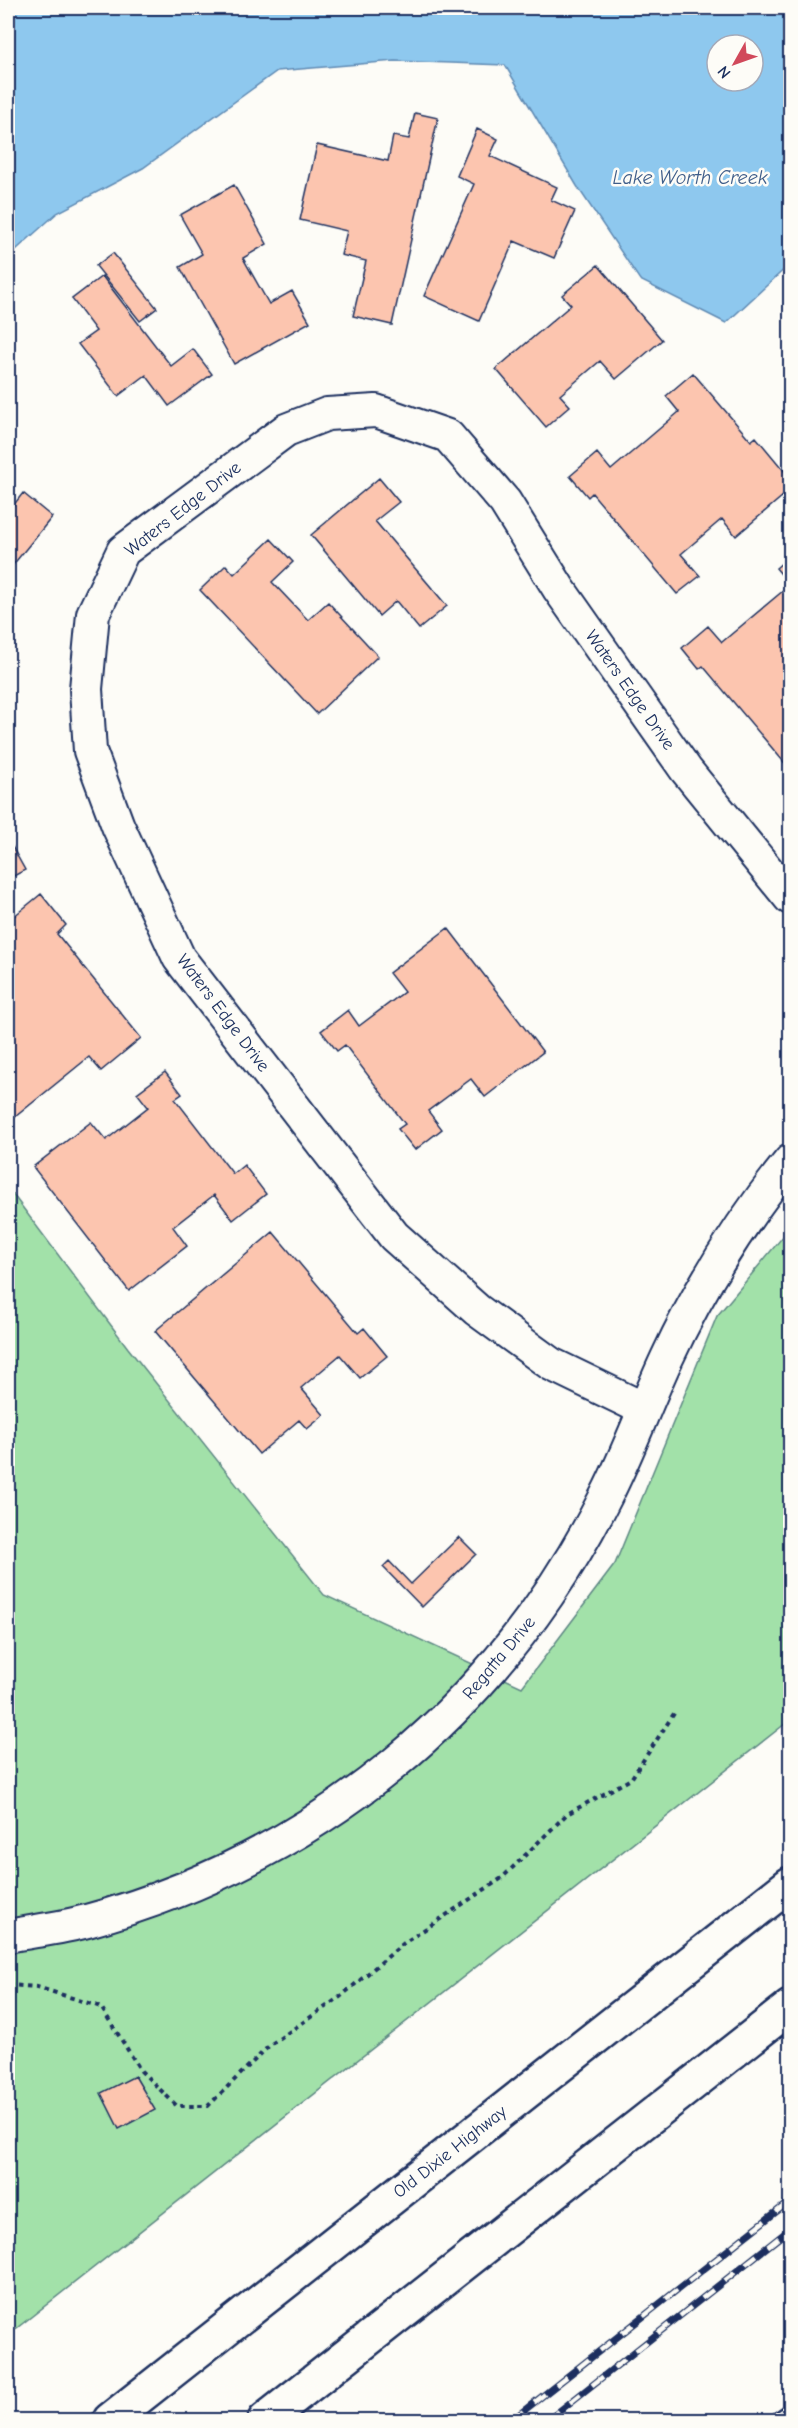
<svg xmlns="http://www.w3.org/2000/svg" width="798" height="2428" font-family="'Comic Neue',sans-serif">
<rect width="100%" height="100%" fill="#fdfcf7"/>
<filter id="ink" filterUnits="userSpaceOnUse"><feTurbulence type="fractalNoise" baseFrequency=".0167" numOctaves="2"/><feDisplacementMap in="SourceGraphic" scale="12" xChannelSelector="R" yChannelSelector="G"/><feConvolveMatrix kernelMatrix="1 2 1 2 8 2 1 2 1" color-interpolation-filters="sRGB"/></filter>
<g filter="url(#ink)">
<path fill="#a2e1a9" stroke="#5e8884" stroke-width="1.5" d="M8,1188L128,1348L324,1595L522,1687L615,1564L717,1316L790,1228V1720L8,2335Z"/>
<path fill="#8ec8ee" stroke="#608bb4" stroke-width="1.5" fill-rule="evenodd" d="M8,8H790V264L726,323L640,280L577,186L505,65L395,61L277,71L143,168L57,213L8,257ZM717,45H753V81H717Z"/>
<path fill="#fcc5af" stroke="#1b2f5e" stroke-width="1.5" d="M415,113L438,118L392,325L353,316L366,261L341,255L347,231L300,220L317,145L388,161L393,136L409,139Z
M477,129L498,139L490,156L557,187L551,200L575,211L554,258L514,241L479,321L424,296L474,184L457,176Z
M234,185L267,244L243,258L269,304L292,291L310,322L234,364L180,267L202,254L180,215Z
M113,253L157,308L140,321L96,266Z
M598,265L662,340L616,379L600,361L560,395L570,406L546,427L496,369L571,305L562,295Z
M102,276L171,366L193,349L212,374L169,406L146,375L118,396L78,344L96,331L72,299Z
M693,373L751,441L756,437L790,478V490L736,536L722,519L681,554L700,576L677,594L592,493L588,497L570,476L597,453L611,470L679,412L666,396Z
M379,478L399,502L375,521L447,606L419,629L396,601L379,616L311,535Z
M23,493L52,517L8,571V512Z
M271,539L293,562L272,582L308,620L328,602L378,656L317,714L200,590L226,565L234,574Z
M790,556V585L776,568Z
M790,585V765L788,767L703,666L699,669L682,648L708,626L722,642Z
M10,843L25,870L8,879V844Z
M41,894L66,925L57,934L141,1038L101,1071L89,1057L10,1121L8,1119V921Z
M448,928L543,1052L485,1097L471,1079L428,1111L442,1129L415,1150L398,1129L405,1124L345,1045L337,1051L321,1031L348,1010L359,1026L404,992L389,973Z
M165,1072L182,1094L175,1099L233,1174L244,1165L266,1194L233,1220L214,1195L173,1227L187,1246L129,1291L33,1167L91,1122L106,1140L148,1107L137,1093Z
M273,1232L358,1333L364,1328L387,1356L360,1378L340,1355L301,1388L324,1415L307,1429L299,1420L259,1454L155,1331Z
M459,1537L476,1554L422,1607L383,1567L389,1561L411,1584Z
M135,2076L155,2110L119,2129L101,2093Z"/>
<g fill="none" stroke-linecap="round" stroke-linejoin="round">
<g stroke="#1b2f5e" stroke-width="21">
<path id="service" d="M780,2420L790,2413"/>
</g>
<g stroke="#1b2f5e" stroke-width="36">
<path id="minor" d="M644,1409L551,1364L477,1310L394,1236L179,958L118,826L90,751L86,689L93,614L123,551L286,430L327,414L376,411L448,436L505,502L559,589L686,770L790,898
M8,1936C34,1931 61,1928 87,1921C317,1858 499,1709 606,1496C629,1451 646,1403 667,1358C699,1289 742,1220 790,1161"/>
</g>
<g stroke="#1b2f5e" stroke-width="38">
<path id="secondary" d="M110,2420L790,1884
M265,2420L790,2007"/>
</g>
<path stroke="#1b2f5e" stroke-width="4" stroke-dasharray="4.5 4.5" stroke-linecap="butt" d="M8,1985L37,1987L101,2007L141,2071L177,2106H208L270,2045L340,1997L404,1943L502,1878L567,1814L631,1779L675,1712"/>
<use href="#service" stroke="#fdfcf7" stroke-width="16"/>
<use href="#minor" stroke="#fdfcf7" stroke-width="32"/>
<use href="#secondary" stroke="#fdfcf7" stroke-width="33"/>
<g stroke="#1b2f5e" stroke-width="7">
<path id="rail" d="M512,2420L790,2201
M548,2420L790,2229"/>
</g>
<use href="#rail" stroke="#fdfcf7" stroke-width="4.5" stroke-dasharray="14" stroke-linecap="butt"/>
</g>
</g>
<g text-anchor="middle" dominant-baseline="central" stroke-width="5" stroke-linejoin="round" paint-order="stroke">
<g font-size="18" fill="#1b2f5e" stroke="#fdfcf7">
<text transform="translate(183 509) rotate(-38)">Waters Edge Drive</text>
<text transform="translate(630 690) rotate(55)">Waters Edge Drive</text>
<text transform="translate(223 1013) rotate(53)">Waters Edge Drive</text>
<text transform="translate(499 1658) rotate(-50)">Regatta Drive</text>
<text transform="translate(450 2152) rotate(-38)">Old Dixie Highway</text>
</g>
<g font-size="20" font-style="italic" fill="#3e5d89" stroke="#fdfcf7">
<text x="690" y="177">Lake Worth Creek</text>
</g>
</g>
<rect width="798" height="2428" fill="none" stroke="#fdfcf7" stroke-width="30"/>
<rect x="15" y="15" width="768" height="2398" fill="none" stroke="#1b2f5e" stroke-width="2" filter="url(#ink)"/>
<g transform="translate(735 63) rotate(230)"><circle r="28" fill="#fdfcf7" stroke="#a3aaba" stroke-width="1.5"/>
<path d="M0-4.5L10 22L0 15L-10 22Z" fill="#d1495b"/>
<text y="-9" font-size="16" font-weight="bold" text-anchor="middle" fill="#1b2f5e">N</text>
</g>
</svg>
